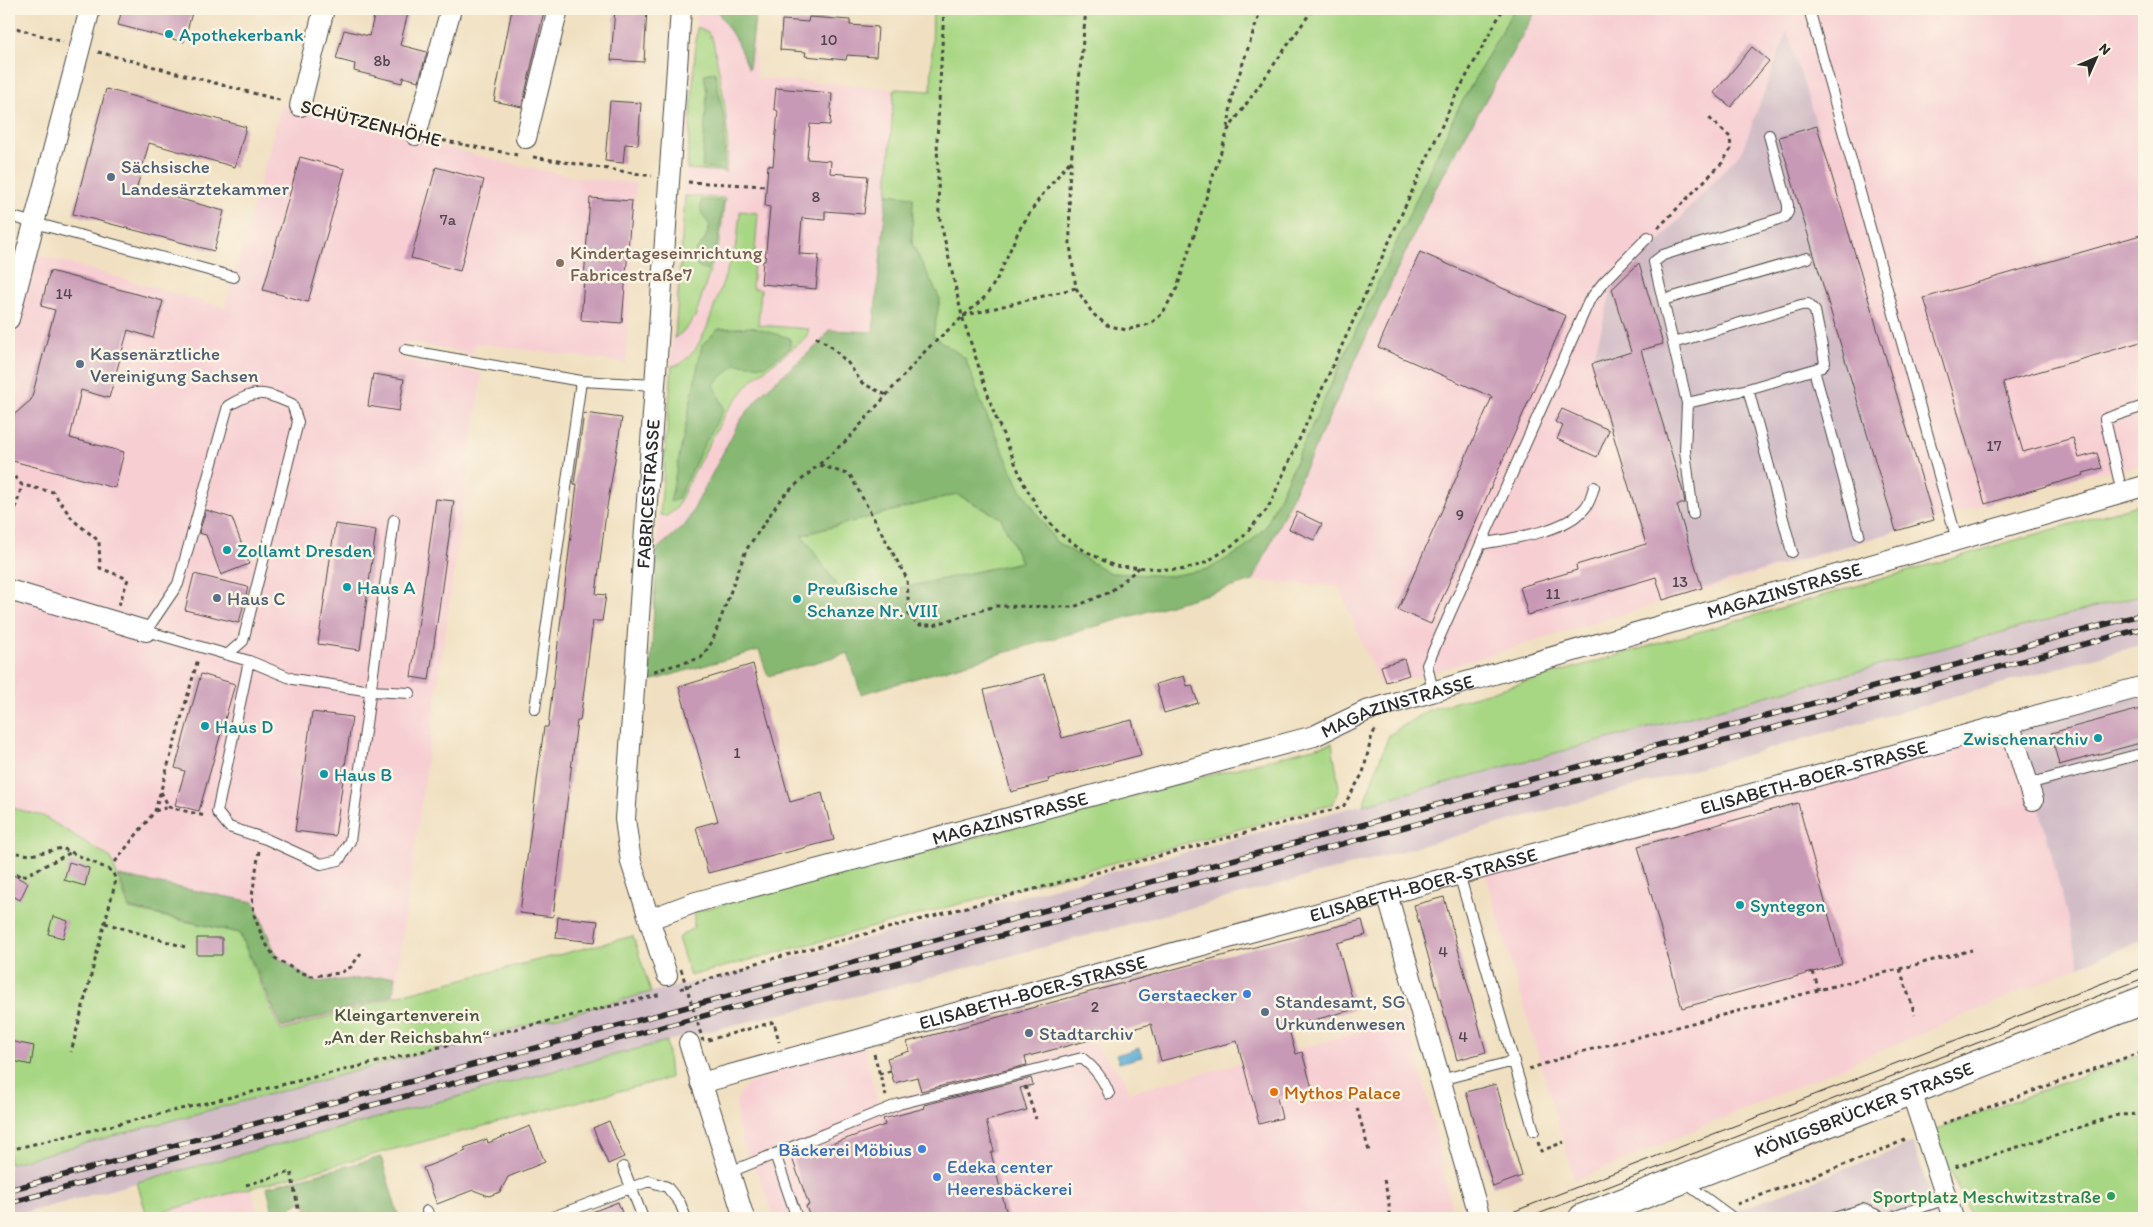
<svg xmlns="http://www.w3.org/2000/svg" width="2153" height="1227" font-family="Itim,sans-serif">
<rect width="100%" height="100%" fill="#fcf5e5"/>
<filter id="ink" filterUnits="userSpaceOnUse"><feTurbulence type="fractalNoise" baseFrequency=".02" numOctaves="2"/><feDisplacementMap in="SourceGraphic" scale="10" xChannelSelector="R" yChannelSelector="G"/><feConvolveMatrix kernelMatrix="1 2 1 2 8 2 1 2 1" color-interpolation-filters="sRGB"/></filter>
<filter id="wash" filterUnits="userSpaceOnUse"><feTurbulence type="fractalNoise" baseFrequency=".0096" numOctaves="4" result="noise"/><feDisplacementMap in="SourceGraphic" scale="20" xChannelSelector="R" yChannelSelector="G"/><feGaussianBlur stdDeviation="1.12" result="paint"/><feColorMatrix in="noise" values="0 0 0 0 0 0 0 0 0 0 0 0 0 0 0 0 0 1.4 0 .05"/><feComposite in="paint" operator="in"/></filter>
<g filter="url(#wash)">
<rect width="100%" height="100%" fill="#f0e0c1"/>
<path fill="#f7cfd3" d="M697,9H719L754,36L757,78L894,89L887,194L873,332L829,330L820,343L763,392L739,422L686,524L657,549Z
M1537,9H2144V465L2084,475L2035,490L2036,495L2025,499L2023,493L1436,671L1380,686L1339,586L1253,581L1433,193Z
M281,106L504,162L576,177L636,183L626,363L475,343L473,354L406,342L404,360L482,373L399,960L396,996L281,1031L239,933L129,909L111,858L43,816L9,807V246L225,308Z
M2017,720L2080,966L1575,1181L1483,867Z
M1406,1020L1427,1094L1450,1203V1209L1429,1218H774L761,1180L746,1152L737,1123L736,1100L746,1085L777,1070L863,1044L878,1103L1092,1042L1124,1077L1130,1092Z
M251,1188L259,1218H147V1216Z"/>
<path fill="#d2bdc7" d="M1787,31L1817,126L1934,520L1663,600L1592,364L1612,289L1639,263L1742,151Z
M2144,594V644L1381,857L894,987L667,1041L9,1217V1164L651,992L755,968Z
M2144,684V939L2080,966L2017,720Z
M1913,1143L1938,1218H1714L1749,1206Z"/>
<path fill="#a8d784" stroke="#6a8158" d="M933,9H1514L1457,111L1266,526L1244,549L1209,569L1171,576L1110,573L1056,542L1020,488L985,412L965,358L932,336L940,299L912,244L913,198L887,194L894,89L931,91Z
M697,27L708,32L713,41C722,86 731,126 726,172L687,169Z
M685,196L725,198L720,240L695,317L686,329L675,338Z
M740,211L758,213L752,288L761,290L758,325L809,329L806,338L753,379L739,396L725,414L695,470L676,509L667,516L660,515L672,366L681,364L695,350L706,330L737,242Z
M956,494L1001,518L1021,562L847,600L802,535Z
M2144,503V594L1363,805L1389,735L1428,710Z
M1332,743L1339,788L1333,804L690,976L678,938L694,927V912Z
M9,807L43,816L111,858L129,909L239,933L281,1031L396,996L633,936L651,992L9,1164Z
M667,1041L670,1078L387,1151L147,1216L137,1182Z
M2144,1053V1218H1972L1932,1131Z"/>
<path fill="#86b872" stroke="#58724e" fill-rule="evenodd" d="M716,9H756L749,69L736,40Z
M1514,9H1537L1433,193L1253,581L861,694L848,653L768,676L759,650L650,681L657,549L686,524L739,422L763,392L820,343L829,330L873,332L887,194L913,197L912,244L940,299L933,336L965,358L985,412L1020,488L1056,542L1110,573L1171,576L1209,569L1244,549L1266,526L1457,111ZM956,494L1001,518L1021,562L847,600L802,535Z
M715,72L725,124L724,170L702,167L707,93L704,74Z
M701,200L723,201L718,240L707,271L697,266L695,252L704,241L710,226L701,212Z
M751,327L790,338V348L765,366L736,364L714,384L724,409L703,447L678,499L670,502L702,345L718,329Z
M119,876L254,902L277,957L315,982L395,976L393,995L282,1028L240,933L130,908Z
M381,1157L399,1218H310L305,1200L274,1216L267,1187Z"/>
<path fill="#59acd4" stroke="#426c80" d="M1139,1048L1142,1057L1119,1063L1116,1055Z"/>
<g id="blocks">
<path fill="#c899b6" d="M122,9H193L184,42L118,25Z
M376,9H409L400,45L427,52L419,81L403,77L402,83L354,71L355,64L336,59L344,30L369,36Z
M512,9L544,11L522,107L494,101Z
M615,9H647L644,62L611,60Z
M809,17L850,20V25L878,27L876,57L847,55L846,60L805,56L806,52L780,50L782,20L808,22Z
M1752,47L1769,61L1731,107L1714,93Z
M776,88L832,93L830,125L810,124L807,159L831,161L830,173L868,176L864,214L825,211V220L802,218L799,254L819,255L816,289L761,284L763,261H765L770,207L765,206L768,165L773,166L778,111L774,109Z
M106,89L246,127L235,167L149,143L137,187L224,211L214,251L73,214Z
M610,101L641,103L638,145L625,144L623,163L605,161Z
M1817,126L1934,520L1896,531L1779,137Z
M300,157L345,169L308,302L263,290Z
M436,167L484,180L460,271L411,258Z
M590,198L632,201L622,323L581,320Z
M2144,234V341L2003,382L2023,452L2073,438L2079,458L2097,453L2102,468L2083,473L2084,475L1985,504L1924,298Z
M1420,252L1566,316L1431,624L1398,610L1492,397L1378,347Z
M1639,263L1663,344L1641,350L1683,492L1685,503L1677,505L1702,588L1663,600L1656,577L1528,615L1520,587L1577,570L1576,565L1646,544L1592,364L1631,352L1612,289Z
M50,271L163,301L153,338L128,330L109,398L81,390L70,438L124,452L115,488L9,460V419L31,400L55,310L41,306Z
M373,374L404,379L399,411L368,406Z
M1562,409L1609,430L1597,457L1557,439L1563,426L1555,422Z
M584,413L622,418L606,513L596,594L606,595L602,621H593L580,721H577L553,917L520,913L544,727H548L577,484H574Z
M436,499L454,501L429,680L411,677Z
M206,510L232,518L249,564L221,575L206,535L199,533Z
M1297,512L1322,524L1314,540L1289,529Z
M335,524L376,530L360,650L318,644Z
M194,574L248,587L239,623L185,610Z
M1404,659L1409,675L1386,682L1381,666Z
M753,664L790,802L822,793L834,840L708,873L696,827L718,821L679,687Z
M201,674L235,684L199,811L175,805L185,771L175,768Z
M1044,674L1062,738L1132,720L1141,755L1048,779L1049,782L1011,792L984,690Z
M1184,676L1187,686L1192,685L1198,703L1164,713L1156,684Z
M2144,708V742L2059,765L2051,733Z
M312,712L352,717L335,836L295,831Z
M1798,803L1842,964L1682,1008L1638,846Z
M69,862L89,868L85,886L64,880Z
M9,873L28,883L20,900L9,894Z
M1444,897L1486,1052L1457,1060L1414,905Z
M53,916L68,921L63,938L48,934Z
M558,917L598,921L595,942L556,938Z
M1362,920L1366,935L1337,943L1355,1009L1288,1027L1296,1054L1302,1052L1312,1088L1277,1098L1282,1118L1259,1124L1237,1041L1161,1061L1151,1024L1025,1057L1027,1065L921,1091L917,1077L894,1083L887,1058L910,1051L907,1042L1266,944Z
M197,938H222V955H197Z
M9,1041L34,1046L31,1065L9,1060Z
M1031,1078L1033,1085L1020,1088L1027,1110L986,1121L994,1151L991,1153L1008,1218H810L806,1206L809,1205L792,1158L885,1125L883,1119L925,1108L924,1105Z
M1496,1084L1522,1176L1493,1187L1466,1092Z
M609,1121L624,1157L608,1164L593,1128Z
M530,1126L545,1162L508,1177L500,1192L489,1196L473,1190L437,1204L423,1168L466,1151L464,1148L487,1139L488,1143Z
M618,1202L624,1218H579V1217Z"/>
</g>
</g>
<g filter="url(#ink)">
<use href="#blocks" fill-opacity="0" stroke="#494642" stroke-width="1"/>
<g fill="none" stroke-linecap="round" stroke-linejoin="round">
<g stroke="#494642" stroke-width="12">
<path id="lane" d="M1809,9L1957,540
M9,216L234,277
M1663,300L1807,258
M1673,343L1801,305L1808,304L1815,311L1825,362L1822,367L1748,389L1687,403
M405,350L581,381L655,385
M1814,370L1859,534
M1748,389L1792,552
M2122,493L2105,419L2144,406
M1693,514L1685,451L1687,403L1654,262L1663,255L1785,217L1788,212V205L1769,135
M1481,544C1512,538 1563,533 1585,508C1590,503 1592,493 1594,487
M228,654L243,641L298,422L292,404C263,391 256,389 228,406L178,584L146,631L249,661L293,679L371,691L410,693
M249,661L217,812L229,827L266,839L321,864L339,860L350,841L394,520
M1433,691L1427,665L1589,301L1603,283L1648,237
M535,709L581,381
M2028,784L2144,753
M1459,874L1534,1131
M1440,1080L1514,1061
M775,1154L797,1218
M623,1167L643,1218
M730,1172L899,1104L1082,1058C1095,1069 1103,1078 1109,1094
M1684,1182L1733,1218
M427,1211L430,1218
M550,1218L649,1181L667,1187L680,1203L686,1218
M1834,1218L1863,1209L1884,1218
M1890,1218L1946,1199"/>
</g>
<g stroke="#494642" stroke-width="22">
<g id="street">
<path d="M300,106L324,9"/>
<path d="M416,135L451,9"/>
<path d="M526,138L558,9"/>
<path d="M9,319L90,9"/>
<path d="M9,590L146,631"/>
<path d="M2009,722L2033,800"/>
<path d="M1387,894L1480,1218"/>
<path id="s1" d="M650,919L696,902L1314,736L1366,711L2144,486"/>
<path id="s2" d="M667,975L631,862L625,819L681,9"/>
<path d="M689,1043L744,1218"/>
<path id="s3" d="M701,1083L2144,686"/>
<path d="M1911,1091L1953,1218"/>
</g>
</g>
<g stroke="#494642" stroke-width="30">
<g id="primary">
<path id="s4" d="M1583,1218L2144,1000"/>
</g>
</g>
<path stroke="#494642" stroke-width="3" stroke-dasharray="4 4" stroke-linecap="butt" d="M944,9L937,140L939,215L962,316L994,413L1024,484L1040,511L1059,533L1080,548L1114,566L1180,570L1203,564L1224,551L1242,538L1268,508L1454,99L1503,9
M1086,9L1069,183L1070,245L1076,288L1093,314L1107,325L1126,330L1150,324L1162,314L1177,288L1228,130L1313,9
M9,26L63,42
M98,52L283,101
M318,110L399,130
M1228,128L1232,96L1261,9
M435,139L517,155
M533,157L652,176
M688,182L767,186
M1658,228L1722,163L1731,149L1730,137L1707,116
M963,316L1076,288
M816,337L829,345L848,363L862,383L886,395
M820,465L850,475L907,579L909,616L919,625H934L995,606L1074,607L1110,592L1140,567
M9,471L22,485L53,492L73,520L99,541L100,568L128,579L119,605
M9,532L22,485
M654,671L701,658L712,642L746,550L782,497L848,439L927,349L986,296L997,279L1019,230L1039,199L1071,160
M161,792L169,807L205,816
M155,811L169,807
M259,851L252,896L254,915L263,939L275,958L297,971L311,976L340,973L351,967L363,950
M9,852L31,855L62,848L112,871L116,880L71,1052
M115,862L155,811L198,659
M9,870L22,877L72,852
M105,923L185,947
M1900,969L1915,1015
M1813,972L1819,990
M680,989L749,965L1343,807L1363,773L1372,735L1376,729
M708,1040L774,1022L779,1042
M874,1054L886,1096
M1529,1069L1577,1053L1972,950
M879,1074L891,1071
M1025,1086L1036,1119
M1357,1108L1369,1151
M1942,1124L2144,1051
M1538,1142L1541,1151L1564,1142
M9,1150L662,994
M1955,1167L2118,1115L2144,1114
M1384,1180L1389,1201V1218
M246,1185L291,1172L300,1218
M1737,1204L1879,1152L1908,1138
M1446,1218L1459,1214"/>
<use href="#lane" stroke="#fff" stroke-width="10"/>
<use href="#street" stroke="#fff" stroke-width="20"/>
<use href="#primary" stroke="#fff" stroke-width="28"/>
<path stroke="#2b2b2b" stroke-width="1" d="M1497,1218L2144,967
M1528,1218L2144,978"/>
<g stroke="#2b2b2b" stroke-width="5.5">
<path id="rail" d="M9,1190L2144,614
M9,1203L2144,628"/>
</g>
<use href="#rail" stroke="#fcf5e5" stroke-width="4" stroke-dasharray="11" stroke-linecap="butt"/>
<path stroke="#494642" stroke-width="3" stroke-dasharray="4 4" stroke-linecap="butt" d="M681,969L703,1041"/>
</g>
</g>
<g fill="#0f9aa8" stroke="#fcf5e5" stroke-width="2">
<circle cx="169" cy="34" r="5"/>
<circle cx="227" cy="550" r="5"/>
<circle cx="347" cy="587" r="5"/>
<circle cx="797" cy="599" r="5"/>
<circle cx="205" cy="726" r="5"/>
<circle cx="2098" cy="738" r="5"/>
<circle cx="324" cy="774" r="5"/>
<circle cx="1740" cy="905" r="5"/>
</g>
<g fill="#5c6f8a" stroke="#fcf5e5" stroke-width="2">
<circle cx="111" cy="177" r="5"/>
<circle cx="80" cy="364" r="5"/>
<circle cx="217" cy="598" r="5"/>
<circle cx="1265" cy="1012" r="5"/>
<circle cx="1029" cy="1033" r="5"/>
</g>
<circle fill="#8d6e63" stroke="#fcf5e5" stroke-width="2" cx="560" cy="263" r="5"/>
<g fill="#3f7fe0" stroke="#fcf5e5" stroke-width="2">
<circle cx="1247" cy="994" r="5"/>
<circle cx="922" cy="1149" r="5"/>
<circle cx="937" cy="1177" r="5"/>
</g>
<circle fill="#e8710a" stroke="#fcf5e5" stroke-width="2" cx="1274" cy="1092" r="5"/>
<circle fill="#2e9e5b" stroke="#fcf5e5" stroke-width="2" cx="2111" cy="1196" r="5"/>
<g text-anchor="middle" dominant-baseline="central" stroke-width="5" stroke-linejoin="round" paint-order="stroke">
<g font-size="16" fill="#52464e">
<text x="829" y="39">10</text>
<text x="382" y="60">8b</text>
<text x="816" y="196">8</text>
<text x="448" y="219">7a</text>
<text x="64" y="293">14</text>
<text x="1994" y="445">17</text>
<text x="1460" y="514">9</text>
<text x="1680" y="581">13</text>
<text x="1553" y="593">11</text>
<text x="737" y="752">1</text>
<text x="1443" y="951">4</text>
<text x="1095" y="1006">2</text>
<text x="1463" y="1036">4</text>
</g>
<g font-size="19" fill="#0d838f" stroke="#fcf5e5" text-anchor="start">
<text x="179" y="34">Apothekerbank</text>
<text x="237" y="550">Zollamt Dresden</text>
<text x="357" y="587">Haus A</text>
<text x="807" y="588">Preußische<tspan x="807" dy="22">Schanze Nr. VIII</tspan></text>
<text x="215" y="726">Haus D</text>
<text x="2088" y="738" text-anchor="end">Zwischenarchiv</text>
<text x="334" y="774">Haus B</text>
<text x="1750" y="905">Syntegon</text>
</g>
<g font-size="19" fill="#2b2b2b" stroke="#fcf5e5">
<text transform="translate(371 123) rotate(14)">SCHÜTZENHÖHE</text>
<text stroke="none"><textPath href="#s2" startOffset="488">FABRICESTRASSE</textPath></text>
<text stroke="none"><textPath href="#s1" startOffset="1182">MAGAZINSTRASSE</textPath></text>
<text stroke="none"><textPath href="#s1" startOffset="778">MAGAZINSTRASSE</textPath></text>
<text stroke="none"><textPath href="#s3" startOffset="1154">ELISABETH-BOER-STRASSE</textPath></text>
<text stroke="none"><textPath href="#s1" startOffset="374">MAGAZINSTRASSE</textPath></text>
<text stroke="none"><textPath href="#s3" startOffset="749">ELISABETH-BOER-STRASSE</textPath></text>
<text stroke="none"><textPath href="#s3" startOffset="344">ELISABETH-BOER-STRASSE</textPath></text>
<text stroke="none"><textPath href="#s4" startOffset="301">KÖNIGSBRÜCKER STRASSE</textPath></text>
</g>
<g font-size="19" fill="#4e5e75" stroke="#fcf5e5" text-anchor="start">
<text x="121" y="166">Sächsische<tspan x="121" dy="22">Landesärztekammer</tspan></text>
<text x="90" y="353">Kassenärztliche<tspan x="90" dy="22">Vereinigung Sachsen</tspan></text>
<text x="227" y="598">Haus C</text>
<text x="1275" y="1001">Standesamt, SG<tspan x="1275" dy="22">Urkundenwesen</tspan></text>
<text x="1039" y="1033">Stadtarchiv</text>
</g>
<g font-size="19" fill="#785e54" stroke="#fcf5e5" text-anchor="start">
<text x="570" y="252">Kindertageseinrichtung<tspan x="570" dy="22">Fabricestraße7</tspan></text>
</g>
<g font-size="19" fill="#366cbe" stroke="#fcf5e5" text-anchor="end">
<text x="1237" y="994">Gerstaecker</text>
<text x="912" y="1149">Bäckerei Möbius</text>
<text x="947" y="1166" text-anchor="start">Edeka center<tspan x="947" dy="22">Heeresbäckerei</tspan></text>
</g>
<g font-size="19" fill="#4a5641" stroke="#fcf5e5">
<text x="407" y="1014">Kleingartenverein<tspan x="407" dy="22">„An der Reichsbahn“</tspan></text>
</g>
<g font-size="19" fill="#c56008" stroke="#fcf5e5" text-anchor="start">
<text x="1284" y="1092">Mythos Palace</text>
</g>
<g font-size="19" fill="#27864d" stroke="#fcf5e5" text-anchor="end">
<text x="2101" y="1196">Sportplatz Meschwitzstraße</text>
</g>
</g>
<rect width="2153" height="1227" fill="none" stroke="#fcf5e5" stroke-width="30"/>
<g transform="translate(2096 58) rotate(45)" stroke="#fcf5e5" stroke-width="4" paint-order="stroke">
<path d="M0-4L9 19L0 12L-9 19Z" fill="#2b2b2b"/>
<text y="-8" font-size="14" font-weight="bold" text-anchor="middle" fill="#2b2b2b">N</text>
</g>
</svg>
